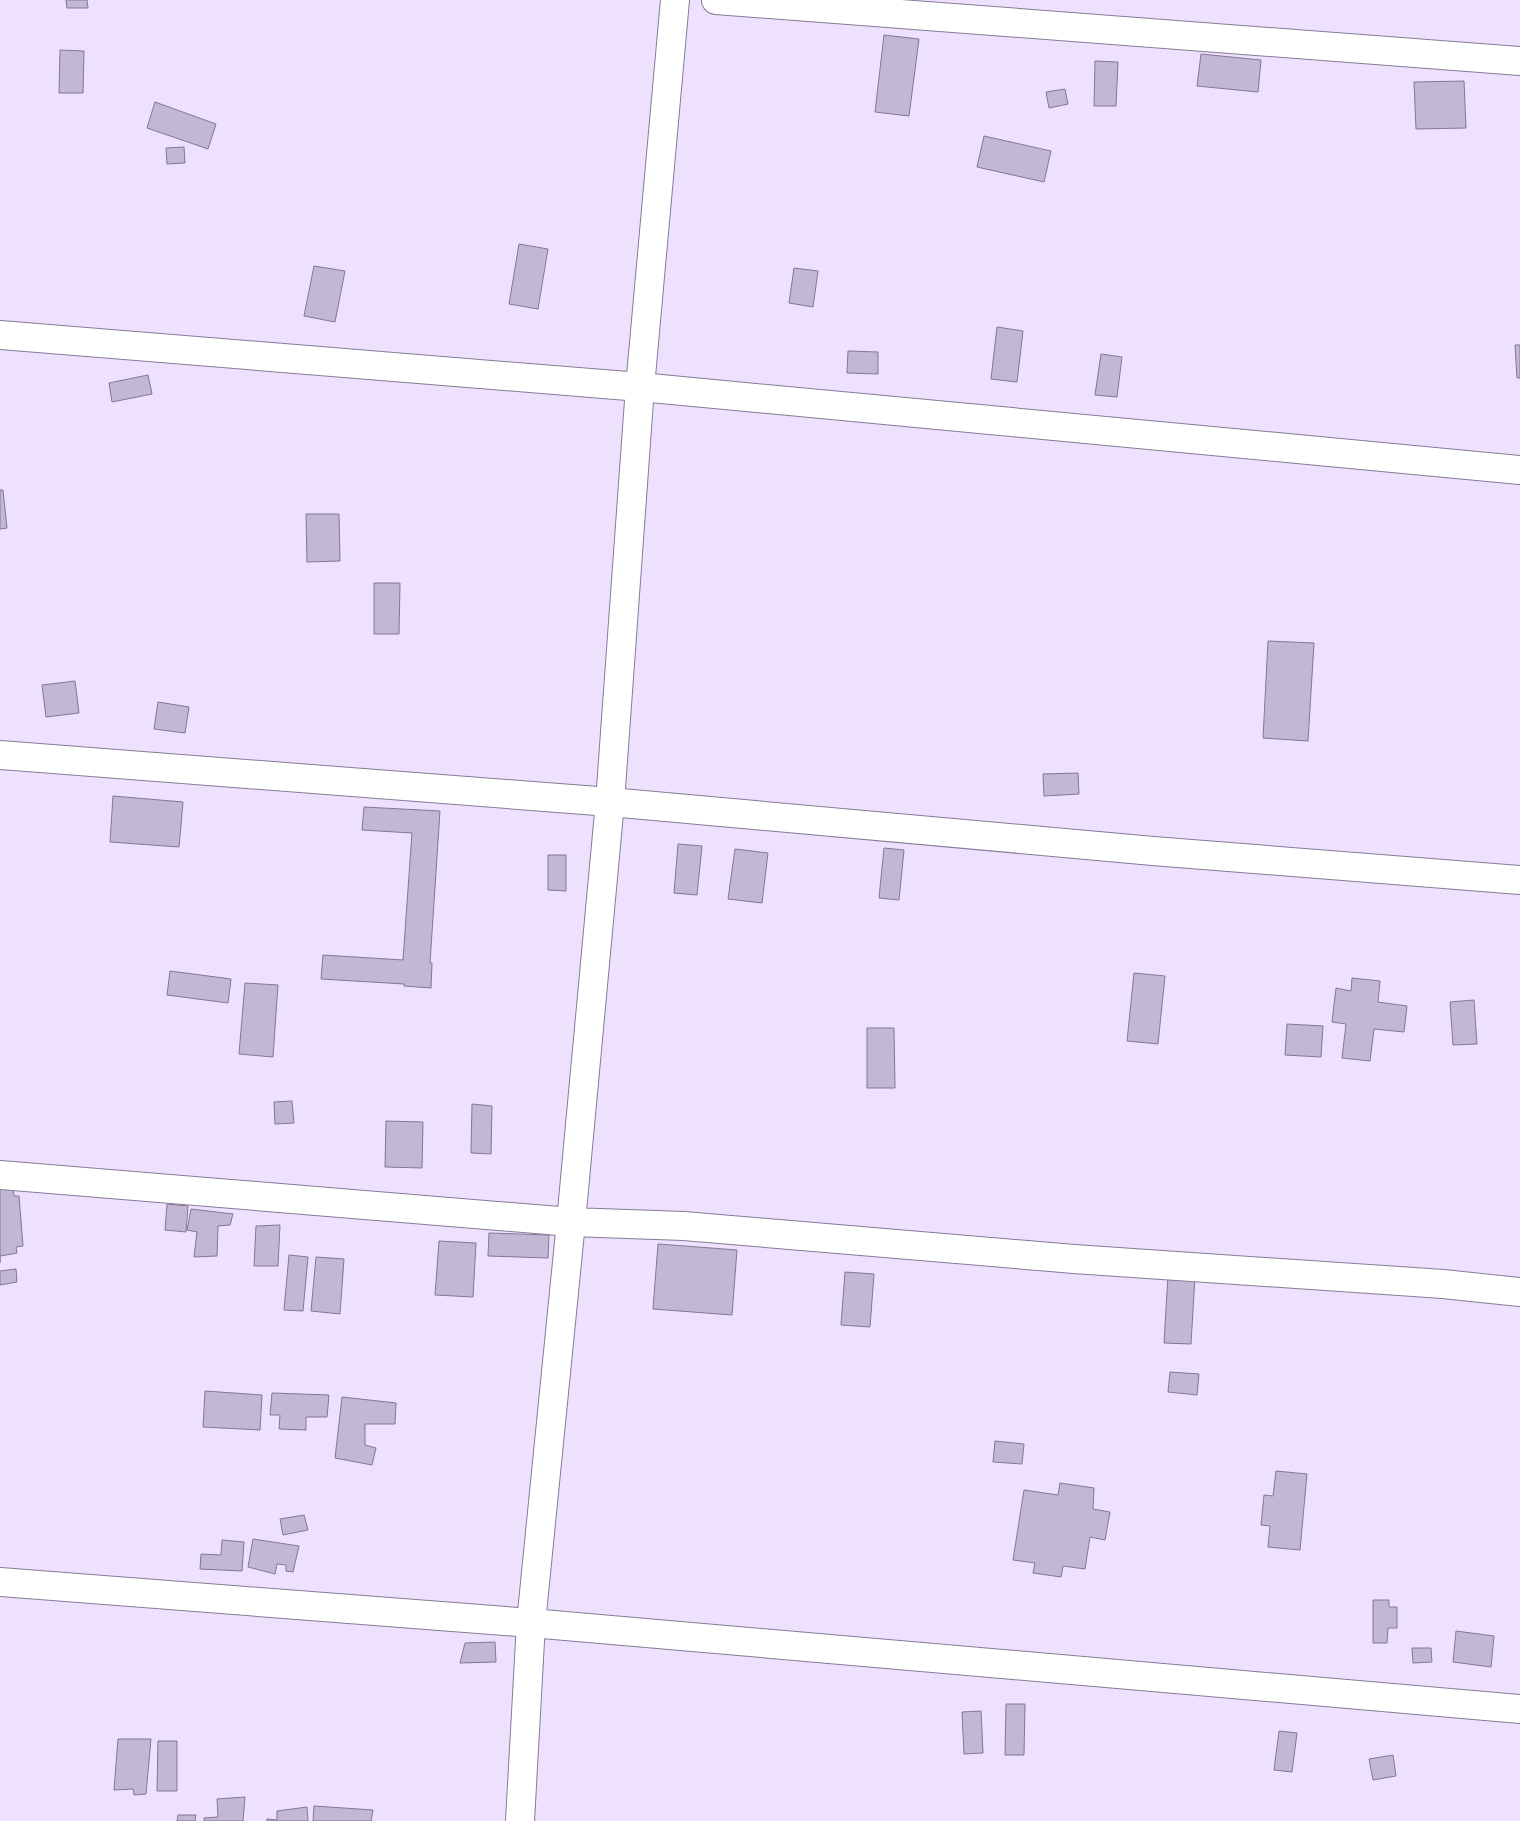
<svg xmlns="http://www.w3.org/2000/svg" width="1520" height="1821" font-family="'Varela Round',sans-serif">
<rect width="100%" height="100%" fill="#ede1fe"/>
<path fill="#c3b8d3" stroke="#837891" d="M66,0H87L88,8H67Z
M884,35L919,39L909,116L875,112Z
M60,50L84,51L83,93H59Z
M1201,54L1261,60L1258,92L1197,86Z
M1095,61L1118,62L1116,106H1094Z
M1464,81L1466,128L1416,129L1414,82Z
M1065,89L1068,104L1049,108L1046,92Z
M155,102L216,124L208,149L147,128Z
M984,136L1051,151L1044,182L977,167Z
M184,147L185,163L167,164L166,148Z
M519,244L548,249L538,309L509,304Z
M314,266L345,271L335,322L304,316Z
M794,268L818,271L813,307L789,303Z
M997,327L1023,331L1017,382L991,379Z
M1515,345H1520V378H1517Z
M848,351L878,352V374L847,373Z
M1101,354L1122,357L1117,397L1095,395Z
M148,375L152,394L112,402L109,383Z
M0,490H3L7,528L0,529Z
M306,514H339L340,561L307,562Z
M374,583H400L399,634H374Z
M1268,641L1314,643L1308,741L1263,738Z
M75,681L79,713L46,717L42,685Z
M158,702L189,707L185,733L154,729Z
M1078,773L1079,794L1044,796L1043,774Z
M113,796L183,802L179,847L110,842Z
M364,807L440,811L430,963H432L431,988L404,986V984L321,979L323,955L403,960L412,833L362,830Z
M678,844L702,846L697,895L674,893Z
M884,848L904,850L899,900L879,898Z
M735,849L768,853L762,903L728,899Z
M548,855H566V891L548,890Z
M170,971L231,979L228,1003L167,995Z
M1134,973L1165,976L1158,1044L1127,1041Z
M1352,978L1380,981L1378,1002L1407,1006L1404,1032L1374,1029L1370,1061L1342,1058L1346,1024L1332,1022L1336,988L1351,991Z
M245,983L278,985L273,1057L239,1054Z
M1474,1000L1477,1044L1453,1045L1450,1002Z
M1287,1024L1323,1026L1321,1057L1285,1055Z
M867,1028H894L895,1088H867Z
M292,1101L294,1123L275,1124L274,1102Z
M472,1104L492,1106L491,1154L471,1153Z
M386,1121L423,1122L422,1168L385,1167Z
M13,1187L14,1196H19L23,1246L16,1247L17,1253L0,1256V1263V1188Z
M167,1204L188,1206L186,1232L165,1230Z
M191,1209L233,1214L230,1225L218,1226L217,1256L194,1257L197,1232L187,1230Z
M280,1225L278,1266H254L256,1226Z
M489,1233L549,1235L548,1258L488,1256Z
M439,1241L476,1243L473,1297L435,1295Z
M658,1244L737,1250L732,1315L653,1309Z
M289,1255L308,1257L303,1311L284,1310Z
M316,1257L344,1259L340,1314L311,1311Z
M16,1269L17,1282L0,1285V1271Z
M845,1272L874,1274L870,1327L841,1325Z
M1168,1275L1195,1276L1191,1344L1164,1343Z
M1170,1372L1199,1374L1197,1395L1168,1392Z
M205,1391L262,1395L260,1430L203,1427Z
M272,1393L329,1395L327,1417H306V1430L279,1429L280,1415H270Z
M342,1397L396,1403L395,1424H365V1445L376,1448L372,1465L335,1458Z
M995,1441L1024,1444L1022,1464L993,1462Z
M1276,1471L1307,1474L1300,1550L1268,1547L1270,1526L1261,1525L1264,1495L1273,1496Z
M1060,1483L1094,1488L1093,1509L1110,1512L1105,1540L1090,1537L1085,1569L1063,1566L1061,1577L1033,1573L1035,1563L1013,1560L1024,1490L1058,1495Z
M304,1515L308,1530L283,1535L280,1519Z
M253,1539L299,1546L293,1572L286,1571V1565L277,1564L275,1574L248,1567Z
M222,1540L244,1542L242,1571L200,1569L201,1554L221,1555Z
M1373,1600H1389V1607H1397V1628H1388L1387,1643H1373Z
M1456,1631L1494,1636L1491,1667L1453,1662Z
M495,1642L496,1662L460,1663L465,1643Z
M1412,1648H1431L1432,1662L1413,1663Z
M1006,1704H1025L1024,1755H1005Z
M981,1711L983,1753L964,1754L962,1712Z
M1279,1731L1297,1733L1292,1772L1274,1770Z
M118,1739H151L146,1794L134,1795L133,1789L114,1790Z
M158,1741H177V1791H157Z
M1393,1755L1396,1776L1373,1780L1369,1759Z
M245,1797L243,1821H204V1818L218,1817L217,1799Z
M314,1806L373,1810L371,1821H313Z
M307,1807L308,1821H267V1819L277,1820V1811Z
M178,1815H196L195,1821H177Z"/>
<g fill="none" stroke-linecap="round" stroke-linejoin="round">
<g stroke="#867c95" stroke-width="30">
<path id="minor" d="M716,0L1520,61
M0,335L640,387L1520,470
M0,755L610,802L1153,851L1520,880
M0,1175L571,1222L684,1226L1074,1259L1443,1284L1520,1292
M0,1582L531,1623L1520,1709
M520,1821L531,1623L571,1222L610,802L640,387L675,0"/>
</g>
<use href="#minor" stroke="#fff" stroke-width="28"/>
</g>
</svg>
